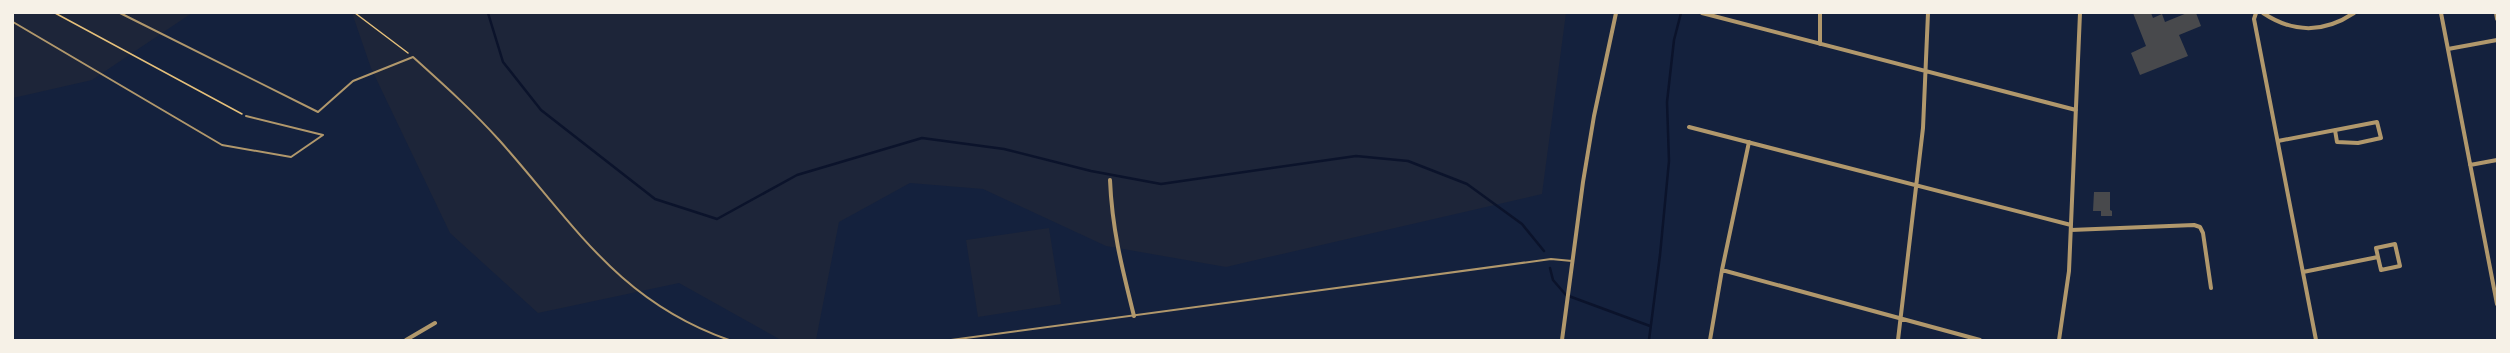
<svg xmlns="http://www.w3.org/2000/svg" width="2510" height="353" font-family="'Roboto Condensed',sans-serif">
<rect width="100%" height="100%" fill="#14213d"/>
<path fill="#1d2539" d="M13,13H192L92,80L13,98Z
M352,13H1566L1542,194L1226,267L1106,246L983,189L910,183L839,222L816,340H781L679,283L538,313L450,233L371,68Z
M1049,228L1061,304L978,317L966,240Z"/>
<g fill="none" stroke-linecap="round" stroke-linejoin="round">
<path stroke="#0b132b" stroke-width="2.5" d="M488,13L503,62L541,110L655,199L717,219L797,175L922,138L1004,149L1091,171L1161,184L1356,156L1408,161L1467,184L1522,224L1544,251
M1550,268L1553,280L1566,295L1650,326
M1649,340L1660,255L1669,161L1667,102L1674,40L1681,13"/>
</g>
<path fill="#48494c" d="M2133,13H2151L2153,18L2162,14L2165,22L2187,13H2196L2201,26L2179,35L2188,56L2140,75L2131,53L2146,46Z
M2094,192H2110V210L2112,211V216H2101V211H2093Z"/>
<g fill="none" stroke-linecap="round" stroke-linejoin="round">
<path stroke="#e5c07b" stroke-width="1.5" d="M55,13L242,114
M355,13L408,53"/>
<path stroke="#b1986c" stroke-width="2" d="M120,13L318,112L353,81L413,57C443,84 473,111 500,141C574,224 618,301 729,340
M13,22L222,145L291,157L323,135
M246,116L323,135
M951,340L1551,259L1572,261"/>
<path stroke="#b1986c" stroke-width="4" d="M1702,13L2076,110
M1820,13V44
M2256,13L2254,19L2316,340
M2263,13C2293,33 2324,33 2354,13
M2441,13L2497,304
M2496,13L2497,19
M2448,49L2497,40
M1689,127L2071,225
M2278,141L2377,122L2381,138L2358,143L2337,142L2335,130
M2470,165L2497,160
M1110,180C1112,229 1122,268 1134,316
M2071,230L2194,225L2200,227L2203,233L2211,288
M1722,270L1980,340
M2303,272L2378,257L2376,248L2395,244L2400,266L2381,270L2378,257
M406,340L435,323
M1562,340L1583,182L1594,116L1616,13
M1710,340L1722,270L1749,142
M1898,340L1923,128L1928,13
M2059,340L2069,271L2080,13"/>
</g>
<rect width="2510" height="353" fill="none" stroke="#f6f1e7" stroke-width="28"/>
</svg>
